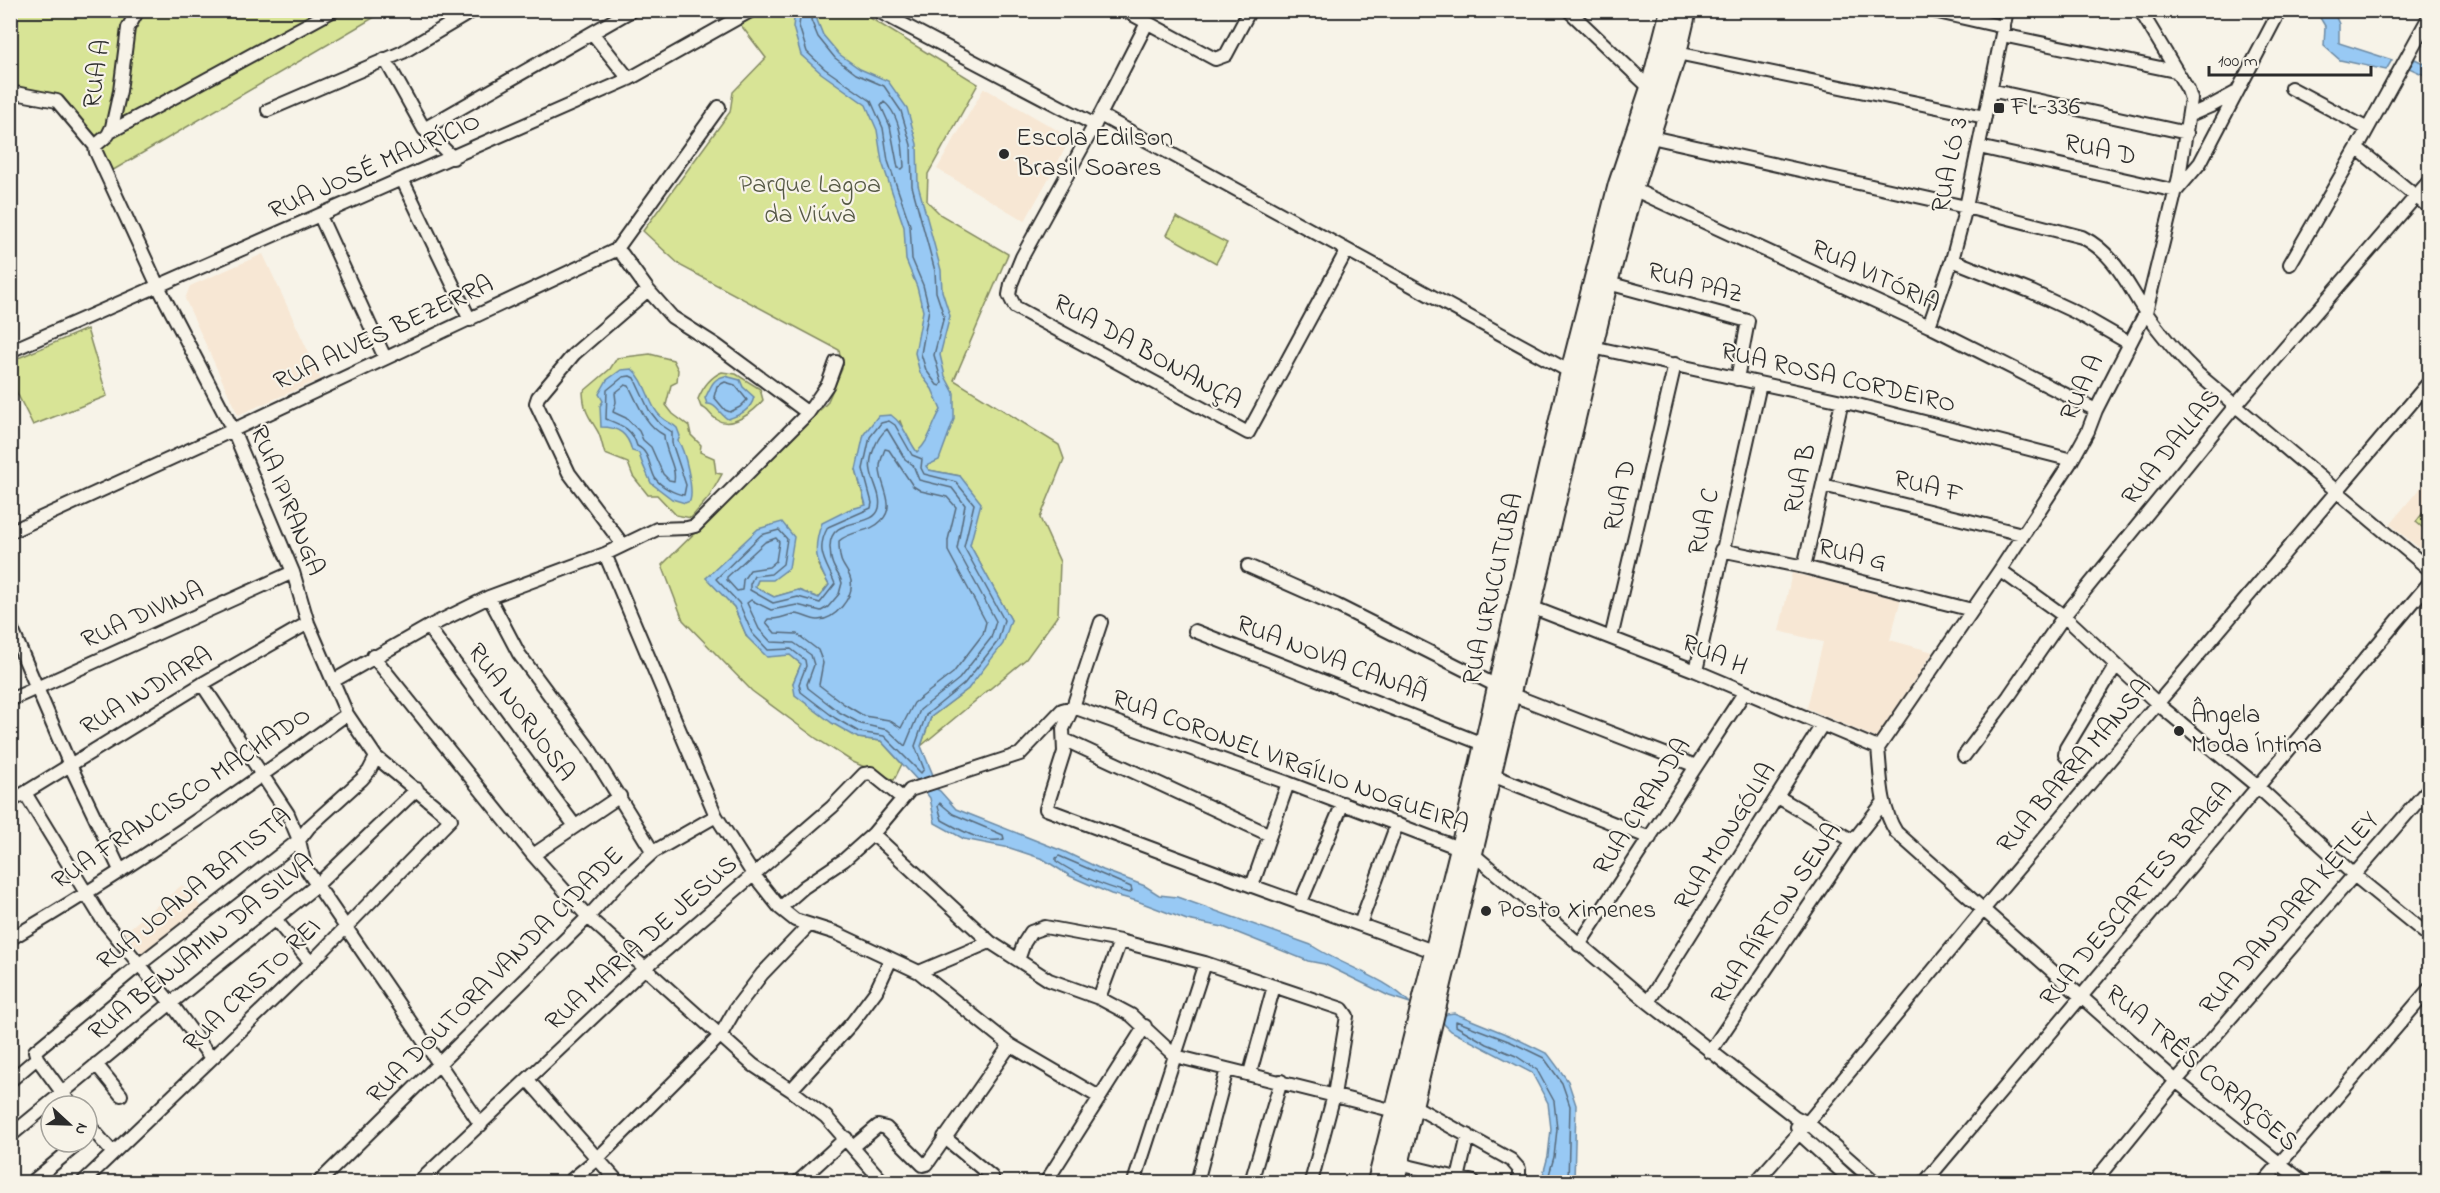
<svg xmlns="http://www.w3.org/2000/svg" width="2440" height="1193" font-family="'Indie Flower',sans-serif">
<rect width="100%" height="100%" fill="#f7f3e8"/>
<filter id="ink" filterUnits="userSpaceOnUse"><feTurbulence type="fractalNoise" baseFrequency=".0167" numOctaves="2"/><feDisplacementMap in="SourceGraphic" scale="12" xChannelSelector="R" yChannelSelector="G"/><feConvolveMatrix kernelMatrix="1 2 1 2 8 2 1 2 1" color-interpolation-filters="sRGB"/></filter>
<g filter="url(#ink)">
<path fill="#f7e7d4" d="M984,88L1071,138L1025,221L937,169Z
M263,254L321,379L238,415L185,299L190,286Z
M2429,477V556L2390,524Z
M1792,573L1901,599L1890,640L1933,652L1876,738L1807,708L1823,642L1779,631Z
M182,885L203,909L145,957L125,932Z"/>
<path fill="#d8e496" stroke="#828860" stroke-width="1.5" d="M10,11H385L110,172L53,101L11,97Z
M730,11H859L978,84L928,174L927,201L941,215L1008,254L954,380L1059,445L1064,459L1040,518L1060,562L1058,615L1026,659L921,746L931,717L968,689L1011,620L970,545L960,476L928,470L905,434L900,421L856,470L866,506L848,510L818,565L829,585L818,598L798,590L774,597L755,587L758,580L707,578L734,607L747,637L790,655L801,664L793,683L858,738L881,741L902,764L894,780L853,762L817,739L752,691L683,620L662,565L827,403L842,369L839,350L681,266L643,231L730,112L733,92L766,58Z
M1176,217L1227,243L1216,263L1167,235Z
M87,329L107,396L33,425L11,381V361Z
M650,354L673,360L678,370L677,382L671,385L666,405L673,414L689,426L691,435L701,445L700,452L714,458L716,473L722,474L709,497L691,518L676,515L657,495H648L633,476L628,463L605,454C602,446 601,436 597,430C588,415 584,411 583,392L610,369L617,358Z
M722,372L736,374L760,389L763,400C755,411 731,430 716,419C709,415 709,409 701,407L698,399C703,387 710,377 722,372Z
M2429,505V533L2416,522Z"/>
<path fill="#98c9f4" stroke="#6c8aa4" stroke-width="1.5" d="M795,11H819L817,20L823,35L839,54L860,69L888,81L907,108L917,144L918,185L941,270L942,291L950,316L940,355L945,376L954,393V419L939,460L926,466L929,470L960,476L981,503L970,545L1011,620L1003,644L968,689L931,717L921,746L933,775L919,782L881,741L858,738L832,723L795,695L793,683L801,664L790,655L767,657L747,637L734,607L706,578L758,529L782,522L794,537L789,568L773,580H758L755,587L774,597L798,590L819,598L829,585C816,563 812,548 822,523L848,510L866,505L856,470L864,434L878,416L891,415C904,424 908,440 917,452C930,441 932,424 941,410L932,389L920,373L915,353L923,311L917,287L906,260L904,227L882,162L877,130L866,105L821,73L801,55L793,27Z
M2316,11H2333L2339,24V43L2392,60L2386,70L2340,60L2324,46L2325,26Z
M2415,59L2429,66V77L2409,68Z
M632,369C648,382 648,409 665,420C669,423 673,424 677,428L680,436L678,441C685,450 694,490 690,501L685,503L672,499L651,483C647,473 641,463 639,453L632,451C628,434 619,427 601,427L600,406L603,401L599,394L607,380L621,370Z
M725,376L740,380L743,387L754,397C751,410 740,415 728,419C720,415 716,403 707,404L705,398C711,388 711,379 725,376Z
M929,784L940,791L956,809L1065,852L1103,870L1145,886L1159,895L1177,897L1311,945C1342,966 1384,976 1410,1003L1389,996L1324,964L1308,961L1223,927L1187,920L1137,901L1111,894L1070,876L1043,859L1010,848L964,839L935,823L930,798L921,786Z
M1454,1013L1513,1037L1548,1054L1568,1081L1576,1105L1574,1182H1541L1548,1156L1551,1129L1548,1103L1532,1073L1451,1031L1444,1024L1442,1018L1447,1014Z"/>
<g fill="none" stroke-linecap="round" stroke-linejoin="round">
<path stroke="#576a7b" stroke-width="1.5" d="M801,10L799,26L807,52L825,69L871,101L883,128L888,161L910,225L912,259L923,285L929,309L921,354L926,370L937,385L940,386L942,383L934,355L944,316L936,292L935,271L912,186L911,145L901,111L884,86L856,74L835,58L818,37L811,20L813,10
M884,102C901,115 903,147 904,167L902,169L898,168L890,126L881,106Z
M630,376L634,378L649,410L660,424L672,432V443L686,485L684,495C675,494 660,486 655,478C649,467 650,452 637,446C632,428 621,425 606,419L607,390L623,377Z
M725,382L735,385L747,400L740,407L730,412L725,410L714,397L717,386Z
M625,385L629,386C638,404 646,426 664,435C664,451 677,467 674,481L669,480L663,474L651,447L643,440L639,431L626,418L613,412L616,402L615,393Z
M889,421L895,425L912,455L922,459L921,468L924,474L956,482L974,504L964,547L1004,620L998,641L964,684L926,715L915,746L924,769L921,773L884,736L859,732L835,718L801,692L799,684L806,666L805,660L791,649L768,650L752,633L739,603L716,579L761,535L779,530L787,539L783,564L771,574L754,576L750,584V590L773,603L798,597L820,603L835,584C827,563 814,552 828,527L871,508L872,503L863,469L870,437L881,423Z
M887,429L905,459L913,465L919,480L952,488L965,505L957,549L996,621L991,638L959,679L920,710L905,746L888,730L861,724L839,712L808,688L807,684L814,665L811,655L794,643L771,642L759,629L747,603L751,600L771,610L797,605L821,611L828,607L839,594L842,583C840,575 834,570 832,562C830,558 831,553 830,548C829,514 874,530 879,508C882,496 873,483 871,471C868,458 877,437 887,429Z
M885,449L889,450L913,486L921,491L947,497L956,507L948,540V551L986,622L983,634L953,673L914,703L901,728L889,720L864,716L844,704L819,685L823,663L818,650L797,634L775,633L766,622L768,619C778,620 786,615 795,614C803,614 810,620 818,620C835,620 854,597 851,581C850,573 843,567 841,560C839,554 839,547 839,541C851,530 870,533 881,521C898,505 879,485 880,467C880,462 883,454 885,449Z
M776,538L779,542L776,561L769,567L750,570L743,580L742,590L737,591L727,580V577L765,542Z
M940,803L953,814L1003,835L1004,839C984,845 959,829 942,820L938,806Z
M1059,856L1131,887L1132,891L1129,893C1104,886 1078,876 1056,861V858Z
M1547,1182L1554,1157L1557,1129L1554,1101L1537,1070L1516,1056L1487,1044L1456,1026V1021L1511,1042L1544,1058L1562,1083L1570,1106L1568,1182"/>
<g stroke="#2b2b2b" stroke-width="16">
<path id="street" d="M876,10L1095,125
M1124,10L1215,59L1226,55L1250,10
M1568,10L1654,92
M1929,10L2004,27
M1147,23L1100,115L1347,250
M593,34L629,79
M2002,35L2175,71
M1677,53L1985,117
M385,59L424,129L453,158
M2291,88L2366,128
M1990,90L2187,133
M10,92L57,101L95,146
M268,110L403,52L474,10
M1100,115L1022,257L1011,284L1009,295L1015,307L1248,433L1347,250L1576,375
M2190,115L2213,105L2237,92
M424,129L632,10
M110,132L334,10
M1651,137L1966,207L2082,237C2114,253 2125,281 2144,310C2160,333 2178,355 2198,374L2430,570
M1979,147L2176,191L2200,163L2280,10
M2357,148L2430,208
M402,179L470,320
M1633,189L1929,326L2096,410
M320,216L385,358
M616,250L622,254L648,290L672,317L716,345L808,413
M1952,260L2032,292L2075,312L2129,343
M2290,264L2357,148L2430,15
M1608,283L1748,321L1737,379
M1929,326L1952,260L1966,207L2007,10
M1592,347L1842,401L2072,460
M10,351L629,79L752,10
M1823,485L2022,534
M10,532L233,430L616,250L719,107
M623,545L569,473L536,403L538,397L574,354L648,290
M1721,550L1804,567L1972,610
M605,554L716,816L753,874L780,908L795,920L836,933L919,972L1010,1045L1099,1097
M1248,566L1336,605L1497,686
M1804,567L1842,401
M2000,570L2064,616L2158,704L2258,787L2354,875L2430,937
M489,597L519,654L588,747L653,852
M1531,607L1696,671L1878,748
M1101,622L1073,707L1063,729L1064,752L1046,809L1252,886L1433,951
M10,625L70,765L120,870
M428,627L575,826
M1195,631L1483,744
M1611,638L1675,364
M373,656L533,855L588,917L753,1065L791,1090L826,1117L883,1182
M1696,671L1760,384
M333,681L428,627L489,597L605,554L657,529L687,528L695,526L808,413L828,384L836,362
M202,684L288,814L299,840L305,867L317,885L481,1125
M1510,694L1696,766
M10,700L293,572
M1073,707L1288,783L1472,853L1648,1002L1795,1117L1808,1123L1875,1182
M1065,740L1270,835
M1878,748L2000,570L2072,460L2088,431L2096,410L2146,312L2179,177L2191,99L2188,90L2140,10
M1878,748C1881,777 1880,806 1896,832L2176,1081L2303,1182
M1964,756L2009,696L2064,616L2235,406L2430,180
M2067,757L2065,755L2066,748L2116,665
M1492,775L1650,838
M25,793L102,919L171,1003L211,1058
M1778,797L1853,841
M10,802L202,684L308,623
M873,834L990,942L1049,980L1099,998L1131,1015L1175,1056L1395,1111
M533,855L620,796
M1252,886L1288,783
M1300,904L1343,803
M780,908L804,887L844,860L873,834L910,790L1020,754L1062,710L1073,707
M275,919L311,963
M1360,924L1397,824
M10,939C127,871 238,793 347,714
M1579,945L1744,693
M1018,960L1024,943L1031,932L1045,927L1120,941L1205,963L1342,1009L1347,1016L1334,1095L1311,1182
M919,972L990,942
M1099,998L1120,941
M1648,1002L1822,725
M1710,1052L1853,841L1883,803
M96,1064L121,1095
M1250,1073L1274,986
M528,1080L618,1182
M10,1081L37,1058
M791,1090L852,1023L876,991L891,959
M72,1106L37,1058L35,1051L140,964L299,840L309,827L362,779L369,771L376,757
M1414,1106L1511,1160L1519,1169V1182
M87,1123L113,1153
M1797,1127L1799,1133L1853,1182
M10,1136L171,1003L317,885L417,789
M944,1137L992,1177
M853,1147L878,1126L886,1128L923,1165L927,1164L1010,1045
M1399,1164L1474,1182
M1458,1179L1468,1135
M32,1182L80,1142
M83,1182L311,963L451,819L376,757L347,714L308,623L293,572L233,430L158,286L96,152L95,146L108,135L112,127L120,91L128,28L138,10
M319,1182L588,917L616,886L653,852L716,816
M419,1182L645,968L832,807L864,774L871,773L902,798
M569,1182L598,1158L720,1036L736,1008L762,974L809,925
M798,1182L846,1138
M1046,1182L1145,1026
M1134,1182L1205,963
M1197,1182L1227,1069
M1251,1182L1281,1081
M1756,1182L1799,1133L1982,911L2430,381
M1925,1182L2430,582
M2094,1182L2176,1081L2430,787
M2264,1182L2430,988"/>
</g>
<g stroke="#2b2b2b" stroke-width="22">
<path id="secondary" d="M1377,1182L1460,848L1570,372L1618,184L1650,88L1670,10
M1395,1182L1608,283L1633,189L1677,53L1687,10"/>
</g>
<use href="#street" stroke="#f7f3e8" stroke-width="12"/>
<use href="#secondary" stroke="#f7f3e8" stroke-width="18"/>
</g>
</g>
<g fill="#2b2b2b" stroke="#f7f3e8" stroke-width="2">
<rect x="1993" y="102" width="12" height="12" rx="3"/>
<circle cx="1004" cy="154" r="6"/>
<circle cx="2179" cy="731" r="6"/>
<circle cx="1486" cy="911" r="6"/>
</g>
<g text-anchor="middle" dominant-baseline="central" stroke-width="4.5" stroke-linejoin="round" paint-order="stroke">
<g font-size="26" fill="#2b2b2b" stroke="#f7f3e8">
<text transform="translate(98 74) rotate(-81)">RUA A</text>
<text transform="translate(2100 151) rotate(12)">RUA D</text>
<text transform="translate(1951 165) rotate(-78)">RUA LÓ 3</text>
<text transform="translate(375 167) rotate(-24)">RUA JOSÉ MAURÍCIO</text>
<text transform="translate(1875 277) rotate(25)">RUA VITÓRIA</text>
<text transform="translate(1695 284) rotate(15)">RUA PAZ</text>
<text transform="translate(384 334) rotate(-25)">RUA ALVES BEZERRA</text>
<text transform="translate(1147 353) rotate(29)">RUA DA BONANÇA</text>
<text transform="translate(1838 379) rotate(13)">RUA ROSA CORDEIRO</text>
<text transform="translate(2083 388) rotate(-65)">RUA A</text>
<text transform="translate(2172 448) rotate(-51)">RUA DALLAS</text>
<text transform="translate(1801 479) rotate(-77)">RUA B</text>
<text transform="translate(1928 488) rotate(14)">RUA F</text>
<text transform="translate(1621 496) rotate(-77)">RUA D</text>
<text transform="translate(286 501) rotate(68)">RUA IPIRANGA</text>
<text transform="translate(1705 522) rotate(-77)">RUA C</text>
<text transform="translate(1852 556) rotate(14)">RUA G</text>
<text transform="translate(1494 589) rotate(-77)">RUA URUCUTUBA</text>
<text transform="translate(143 616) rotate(-24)">RUA DIVINA</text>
<text transform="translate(1714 656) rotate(23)">RUA H</text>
<text transform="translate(1331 660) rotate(21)">RUA NOVA CANAÃ</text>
<text transform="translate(147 692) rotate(-31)">RUA INDIARA</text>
<text transform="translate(520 713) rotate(54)">RUA NORJOSA</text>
<text transform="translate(1290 763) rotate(20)">RUA CORONEL VIRGÍLIO NOGUEIRA</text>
<text transform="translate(2075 767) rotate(-49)">RUA BARRA MANSA</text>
<text transform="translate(182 799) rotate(-34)">RUA FRANCISCO MACHADO</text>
<text transform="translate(1643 807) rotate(-57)">RUA CIRANDA</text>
<text transform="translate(1726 837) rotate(-58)">RUA MONGÓLIA</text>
<text transform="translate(195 890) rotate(-39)">RUA JOANA BATISTA</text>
<text transform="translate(2137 895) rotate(-50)">RUA DESCARTES BRAGA</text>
<text transform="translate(1777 914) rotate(-56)">RUA AÍRTON SENA</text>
<text transform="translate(2290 914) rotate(-49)">RUA DANDARA KETLEY</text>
<text transform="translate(642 944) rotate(-42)">RUA MARIA DE JESUS</text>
<text transform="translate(202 948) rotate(-39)">RUA BENJAMIN DA SILVA</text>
<text transform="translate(496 976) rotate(-45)">RUA DOUTORA VANDA CIDADE</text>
<text transform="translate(253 986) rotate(-44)">RUA CRISTO REI</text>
<text transform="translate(2201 1069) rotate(40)">RUA TRÊS CORAÇÕES</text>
</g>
<g font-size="26" fill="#2b2b2b" stroke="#f7f3e8" text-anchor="start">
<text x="2011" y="108">FL-336</text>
<text x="1016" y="139">Escola Edilson<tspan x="1016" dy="30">Brasil Soares</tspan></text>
<text x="2191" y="716">Ângela<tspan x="2191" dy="30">Moda Íntima</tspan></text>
<text x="1498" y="911">Posto Ximenes</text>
</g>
<g font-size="26" fill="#565946" stroke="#f7f3e8">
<text x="810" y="186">Parque Lagoa<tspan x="810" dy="30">da Viúva</tspan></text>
</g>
</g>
<rect width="2440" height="1193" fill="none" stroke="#f7f3e8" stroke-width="36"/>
<rect x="18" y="18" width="2404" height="1157" fill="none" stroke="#2b2b2b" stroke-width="2" filter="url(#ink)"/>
<g transform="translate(69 1124) rotate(112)"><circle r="28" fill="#f7f3e8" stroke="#a5a39c" stroke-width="1.5"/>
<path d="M0-4.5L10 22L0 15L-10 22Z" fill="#2b2b2b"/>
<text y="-9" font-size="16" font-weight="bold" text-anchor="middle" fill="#2b2b2b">N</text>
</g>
<path d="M2209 66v9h162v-9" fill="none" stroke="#2b2b2b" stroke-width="3"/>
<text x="2218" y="66" font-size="18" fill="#2b2b2b" stroke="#f7f3e8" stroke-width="4.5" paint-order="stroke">100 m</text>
</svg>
